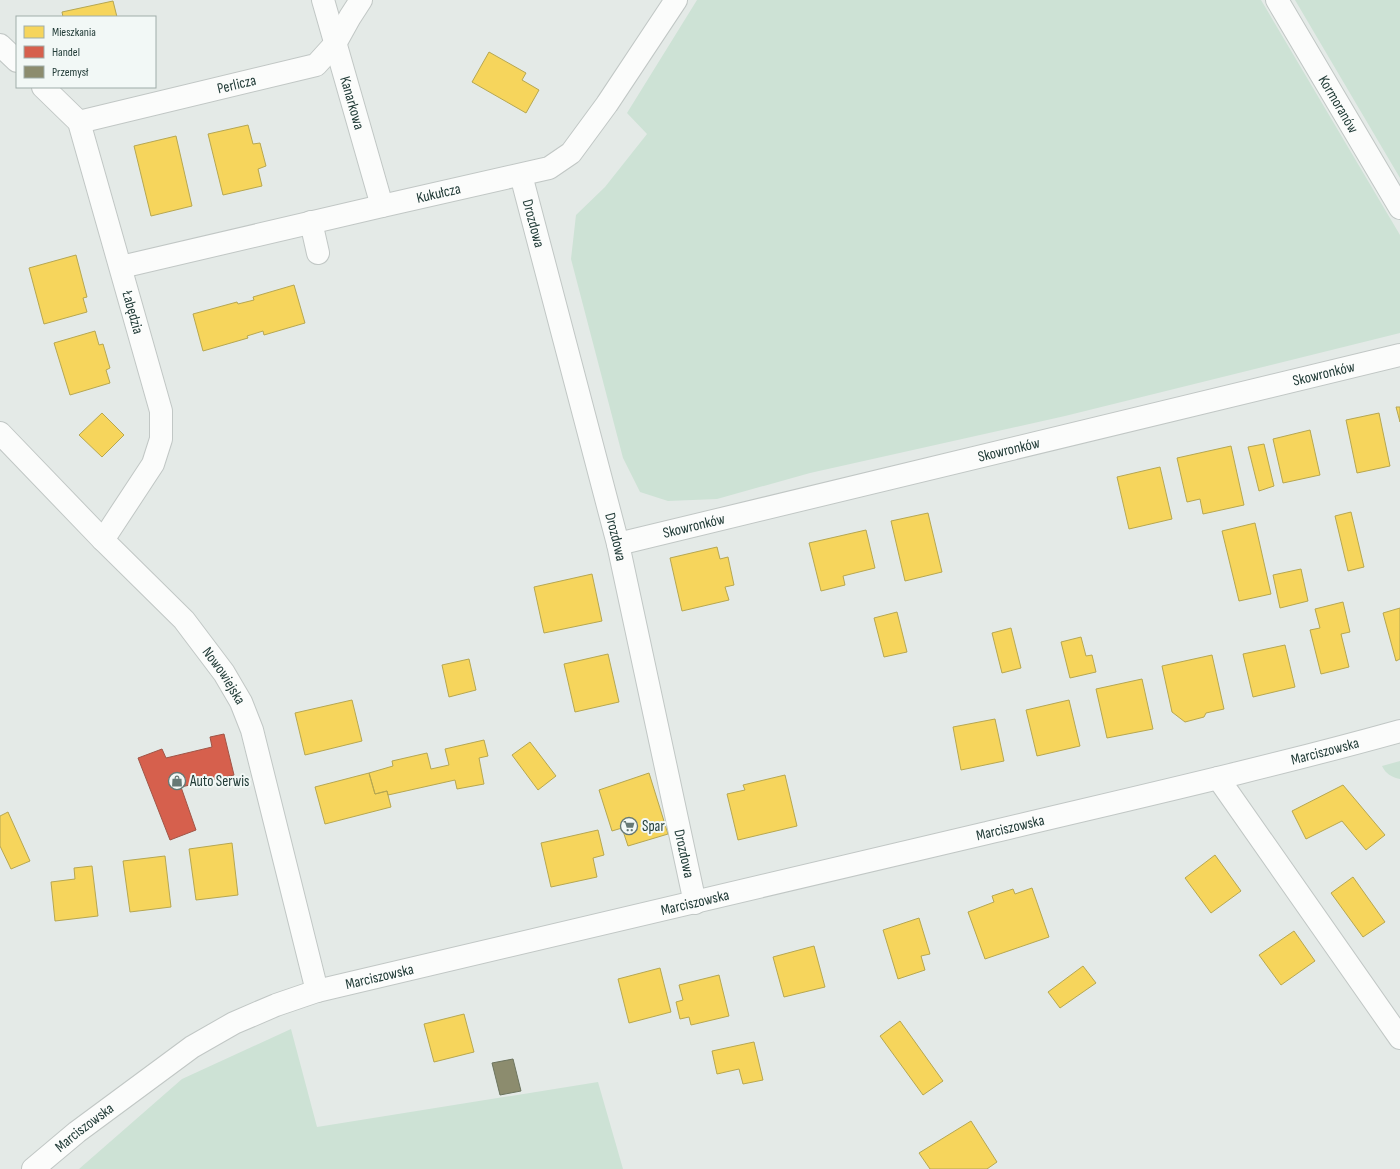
<svg xmlns="http://www.w3.org/2000/svg" width="1400" height="1169" font-family="'Sofia Sans Condensed',sans-serif">
<rect width="100%" height="100%" fill="#e4eae7"/>
<path fill="#cde2d5" d="M697,0H1261L1400,235V333L1065,416L810,473L717,499L668,501L640,492L623,458L571,259L576,215L605,187L647,134L627,113Z
M1295,0H1400V178Z
M1400,761V779C1391,777 1386,774 1382,766Z
M291,1029L317,1127L598,1082L623,1169H79L182,1079Z"/>
<path fill="#f6d55c" stroke="#b6a751" d="M113,1L117,17H63L62,12Z
M489,52L526,73L522,80L539,90L526,113L472,82Z
M248,125L253,144L260,143L266,166L258,169L262,186L223,195L208,134Z
M176,136L192,206L151,216L134,146Z
M76,255L87,297L83,298L87,312L44,324L29,268Z
M294,285L305,323L264,335L263,331L247,336L248,338L203,351L193,314L237,302L238,304L254,300L253,297Z
M95,331L99,345L103,344L110,368L106,370L110,383L70,395L54,343Z
M1396,407H1400V422Z
M102,413L124,435L102,457L79,435Z
M1379,413L1390,466L1357,473L1346,420Z
M1310,430L1320,475L1283,483L1273,439Z
M1264,444L1274,486L1259,491L1248,447Z
M1231,446L1244,505L1203,514L1200,499L1187,502L1177,458Z
M1160,467L1172,519L1129,529L1117,477Z
M1351,512L1364,567L1348,571L1335,516Z
M928,513L942,572L905,581L891,521Z
M1255,523L1271,594L1239,601L1222,531Z
M866,530L875,568L843,576L845,585L821,591L809,543Z
M717,547L720,559L728,557L734,585L725,587L729,600L682,611L670,558Z
M1301,569L1308,601L1280,608L1273,575Z
M592,574L602,621L544,633L534,587Z
M1343,602L1350,632L1341,634L1349,667L1321,674L1310,630L1320,628L1315,609Z
M1400,608V659L1396,661L1383,613Z
M897,612L907,652L884,657L874,618Z
M1011,628L1021,668L1002,673L992,633Z
M1081,637L1086,656L1092,655L1096,672L1070,678L1061,642Z
M1285,645L1295,687L1253,697L1243,654Z
M608,654L619,702L575,712L564,664Z
M1212,655L1224,709L1206,713L1204,717L1185,722L1172,712L1162,666Z
M469,659L476,690L449,697L442,665Z
M1142,679L1153,729L1107,738L1096,689Z
M352,700L362,741L305,755L295,713Z
M1069,700L1080,746L1037,756L1026,710Z
M995,719L1004,761L961,770L953,727Z
M484,740L488,756L479,758L484,784L457,789L455,780L388,795L387,791L375,794L369,773L393,766L392,761L427,753L431,769L449,765L445,749Z
M530,742L556,776L538,790L512,755Z
M369,773L375,794L387,791L391,807L325,824L315,787Z
M649,773L668,834L628,846L622,828L612,831L599,790Z
M785,775L797,826L738,840L727,794L745,790L743,785Z
M1343,785L1385,835L1366,850L1342,821L1306,839L1292,811Z
M8,812L30,861L11,869L0,846V816Z
M598,830L604,855L593,858L597,877L551,887L541,843Z
M232,843L238,895L196,900L189,849Z
M1215,855L1241,891L1211,913L1185,878Z
M165,856L171,907L130,912L123,861Z
M92,866L98,916L55,921L51,882L75,879L74,868Z
M1353,877L1385,922L1363,937L1331,893Z
M1032,888L1049,937L985,959L968,912L994,902L992,896L1013,889L1015,894Z
M919,918L930,954L921,956L925,970L898,979L883,930Z
M1294,931L1315,961L1281,985L1259,955Z
M814,946L825,987L784,997L773,957Z
M1083,966L1096,983L1060,1008L1048,992Z
M660,968L671,1012L629,1023L618,979Z
M719,975L729,1016L691,1025L689,1017L680,1019L676,1002L683,1000L679,985Z
M464,1014L474,1052L434,1062L424,1024Z
M900,1021L943,1081L923,1095L880,1036Z
M754,1042L763,1080L743,1084L739,1069L717,1074L712,1051Z
M971,1121L997,1162L987,1169H930L919,1153Z"/>
<path fill="#d6604d" stroke="#a05547" d="M224,734L234,775L181,787L196,830L170,840L138,758L162,749L166,758L212,747L210,737Z"/>
<path fill="#8c8c6e" stroke="#6c745e" d="M513,1059L521,1091L500,1095L492,1063Z"/>
<g fill="none" stroke-linecap="round" stroke-linejoin="round">
<g stroke="#c1c7c5" stroke-width="24">
<g id="minor">
<path id="s1" d="M323,0L382,206"/>
<path id="s2" d="M1277,0L1400,208"/>
<path d="M0,45L17,61"/>
<path id="s3" d="M43,87L79,122L161,411V439L153,464L103,540"/>
<path id="s4" d="M79,122L316,65L335,44L350,17L361,0"/>
<path id="s5" d="M521,175L618,544L695,903"/>
<path d="M311,222L318,253"/>
<path id="s6" d="M121,267L382,206L549,168L571,153L607,104L676,0"/>
<path id="s7" d="M0,433L103,540L184,620L224,673L241,702L252,730L317,991"/>
<path id="s8" d="M618,544L1400,355"/>
<path d="M1218,778L1400,1038"/>
<path id="s9" d="M33,1169L77,1132L192,1047L234,1023L276,1005L317,991C541,939 764,886 987,833C1125,800 1263,769 1400,731"/>
</g>
</g>
<use href="#minor" stroke="#fbfcfb" stroke-width="22"/>
</g>
<defs>
<g id="shop-ring" transform="scale(0.9)"><circle r="9.5" fill="#f2f8f6" stroke="#667975" stroke-width="1.5"/><path d="M-5-2.5h2.3a2.7 3.5 0 0 1 5.4 0H5L5.5 6h-11ZM-1.5-2.5h3a1.5 2.3 0 0 0-3 0Z" fill="#667975"/></g>
<g id="supermarket-ring" transform="scale(0.9)"><circle r="9.5" fill="#f2f8f6" stroke="#667975" stroke-width="1.5"/><path d="M-6-5.5h2.5l.6 2H6L4.5 2H-2.5L-4.4-4H-6ZM-1.5 3.2a1.3 1.3 0 1 0 .1 0ZM3 3.2a1.3 1.3 0 1 0 .1 0Z" fill="#667975"/></g>
</defs>
<g fill-rule="evenodd">
<use href="#shop-ring" x="177" y="781"/>
<use href="#supermarket-ring" x="629" y="826"/>
</g>
<g text-anchor="middle" dominant-baseline="central" stroke-width="4" stroke-linejoin="round" paint-order="stroke">
<g font-size="15" fill="#223c38" stroke="#f2f8f6">
<text stroke="none"><textPath href="#s4" startOffset="162">Perlicza</textPath></text>
<text stroke="none"><textPath href="#s1" startOffset="107">Kanarkowa</textPath></text>
<text stroke="none"><textPath href="#s2" startOffset="121">Kormoranów</textPath></text>
<text stroke="none"><textPath href="#s6" startOffset="326">Kukułcza</textPath></text>
<text stroke="none"><textPath href="#s5" startOffset="50">Drozdowa</textPath></text>
<text stroke="none"><textPath href="#s3" startOffset="248">Łabędzia</textPath></text>
<text stroke="none"><textPath href="#s8" startOffset="726">Skowronków</textPath></text>
<text stroke="none"><textPath href="#s8" startOffset="402">Skowronków</textPath></text>
<text stroke="none"><textPath href="#s8" startOffset="78">Skowronków</textPath></text>
<text stroke="none"><textPath href="#s5" startOffset="374">Drozdowa</textPath></text>
<text stroke="none"><textPath href="#s7" startOffset="331">Nowowiejska</textPath></text>
<text stroke="none"><textPath href="#s9" startOffset="1374">Marciszowska</textPath></text>
<text stroke="none"><textPath href="#s9" startOffset="1050">Marciszowska</textPath></text>
<text stroke="none"><textPath href="#s5" startOffset="698">Drozdowa</textPath></text>
<text stroke="none"><textPath href="#s9" startOffset="726">Marciszowska</textPath></text>
<text stroke="none"><textPath href="#s9" startOffset="402">Marciszowska</textPath></text>
<text stroke="none"><textPath href="#s9" startOffset="66">Marciszowska</textPath></text>
</g>
<g font-size="15" fill="#223c38" stroke="#f2f8f6" text-anchor="start">
<text x="190" y="781">Auto Serwis</text>
<text x="642" y="826">Spar</text>
</g>
</g>
<rect x="16" y="16" width="140" height="72" fill="#f2f8f6" stroke="#9fadaa"/>
<rect x="24" y="26" width="20" height="12" fill="#f6d55c" stroke="#9fadaa"/>
<text x="52" y="36" font-size="12" fill="#223c38">Mieszkania</text>
<rect x="24" y="46" width="20" height="12" fill="#d6604d" stroke="#9fadaa"/>
<text x="52" y="56" font-size="12" fill="#223c38">Handel</text>
<rect x="24" y="66" width="20" height="12" fill="#8c8c6e" stroke="#9fadaa"/>
<text x="52" y="76" font-size="12" fill="#223c38">Przemysł</text>
</svg>
